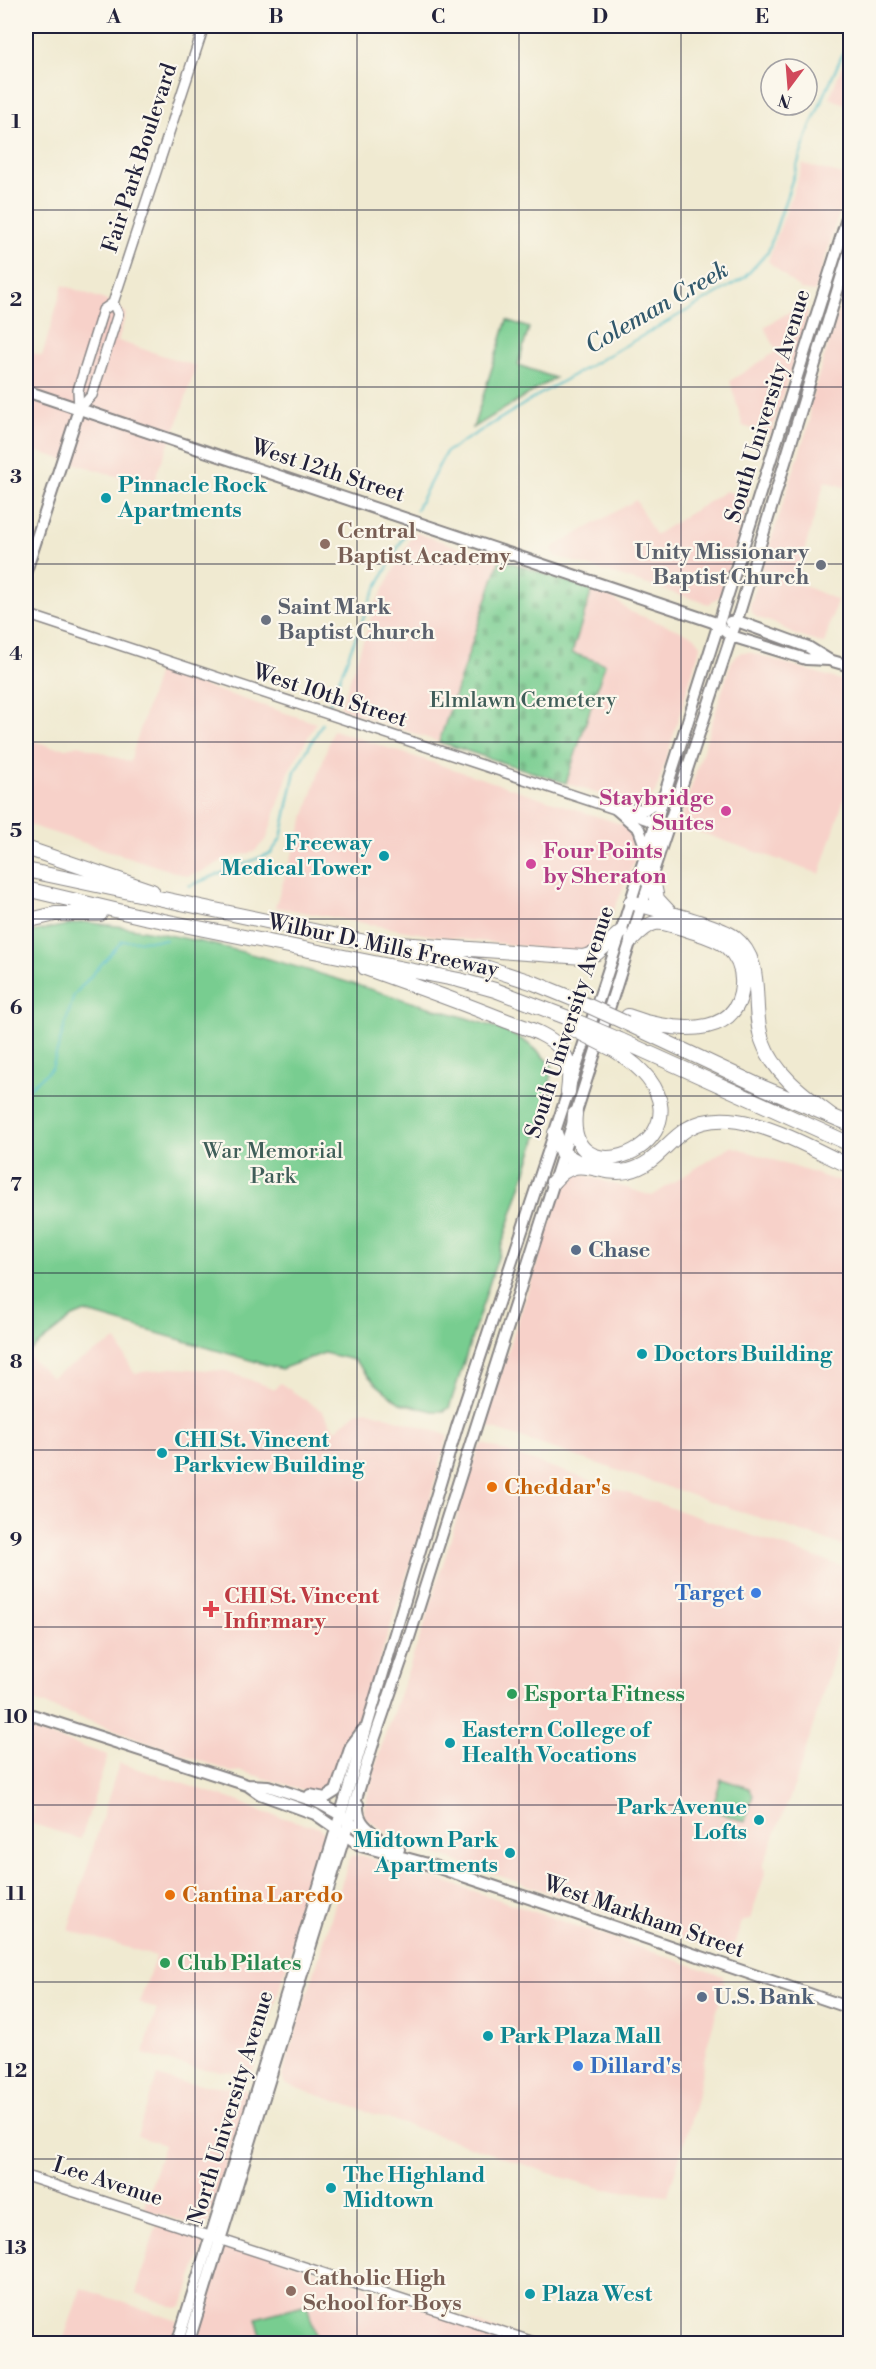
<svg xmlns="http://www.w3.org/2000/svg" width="876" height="2369" font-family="'Libre Bodoni',serif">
<defs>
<pattern id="cemetery-stones" width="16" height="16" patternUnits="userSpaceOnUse" patternTransform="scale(1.5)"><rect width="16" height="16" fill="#78cd90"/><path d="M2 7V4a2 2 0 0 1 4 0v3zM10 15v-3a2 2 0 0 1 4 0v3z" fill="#68b07d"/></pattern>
</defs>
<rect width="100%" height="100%" fill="#fbf7ec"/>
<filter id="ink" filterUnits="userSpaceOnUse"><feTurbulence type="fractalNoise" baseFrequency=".0167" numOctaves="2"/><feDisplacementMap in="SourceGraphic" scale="12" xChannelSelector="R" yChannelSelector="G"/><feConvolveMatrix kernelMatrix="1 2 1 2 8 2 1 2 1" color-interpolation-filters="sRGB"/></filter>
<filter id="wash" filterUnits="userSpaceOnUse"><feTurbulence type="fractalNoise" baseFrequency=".008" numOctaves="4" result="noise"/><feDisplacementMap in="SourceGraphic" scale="24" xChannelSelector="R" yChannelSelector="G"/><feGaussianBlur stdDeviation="1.35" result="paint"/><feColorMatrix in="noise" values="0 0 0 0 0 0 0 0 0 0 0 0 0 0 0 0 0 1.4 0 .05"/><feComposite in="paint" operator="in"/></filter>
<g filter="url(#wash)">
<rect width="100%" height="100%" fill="#f0ead1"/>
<path fill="#f7d1c9" d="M850,47V106L829,98Z
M803,164L850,177L815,292L801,290L768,261Z
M850,273V489L825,481L795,582L837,600L824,644L795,635L779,625L756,617L751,611L750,605L810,420L809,406Z
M63,285L113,303L126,313L118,341L196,366L177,425L157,472L155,488L26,448V351L42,356Z
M796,308L809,311L771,435L743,426L730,381L777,351L764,327Z
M726,491L750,499L721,595L709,604L555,556L552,548L636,500L655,535Z
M414,532L499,561L439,742L340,708L377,601Z
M592,590L612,597L631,612L694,636L701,645L656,792L650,799L640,804L625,803L566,783L605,664L571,653Z
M741,652H749L850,683V780L820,874L679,825L732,660Z
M158,671L316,723L290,769L267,838L254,852L225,859L206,870L187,876L26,824V739L53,747L66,748L79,745L130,762Z
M333,730L633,828L638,837L640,848L598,948L589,954L434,936L275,907Z
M731,1146L850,1185V1548L488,1427L485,1420L563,1184L579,1173L652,1196Z
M116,1340L134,1373L172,1368L226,1371L275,1389L280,1383L322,1411L335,1430L357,1412L366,1410L448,1435L424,1521L366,1703L335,1787L328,1794H316L241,1771L231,1772L26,1698V1354L51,1377Z
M484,1444L850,1569V1604L797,1779L763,1865L766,1871L750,1919L742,1922L731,1954L444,1857L387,1833L364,1817V1807L383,1740L424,1626L478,1449Z
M26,1728L108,1755L81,1839L30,1823L35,1808L26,1804Z
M119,1763L240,1802L259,1811L320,1828L324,1833L322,1850L284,1975L252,2074L193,2068L143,2054L157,2009L139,2003L156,1956L68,1930Z
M360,1855L459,1886L723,1976L724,1986L707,2046L696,2103L668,2195L604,2189L561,2177L285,2084L282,2076L348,1863L351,1857Z
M157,2076L182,2083L243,2088L249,2094L208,2223L200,2227L143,2209L164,2145L137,2136Z
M157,2224L202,2238L204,2244L183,2306L177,2308L136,2293Z
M221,2239L540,2344H187Z
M81,2288L178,2321L172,2343L62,2344Z"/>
<path fill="#78cd90" stroke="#4d7866" stroke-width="1.5" d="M507,320L529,328L518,365L555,378L473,428Z
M83,922C193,933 300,967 405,1000C437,1010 485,1021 513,1035C529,1042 541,1053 552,1066L548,1103L449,1408L444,1411H433L400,1403L376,1384L354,1360L324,1353L281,1369L85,1312L73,1317L26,1354V933Z
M721,1779L749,1788L753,1795L745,1822L712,1810Z
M307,2304L318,2343H263L256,2318Z"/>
<path fill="url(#cemetery-stones)" stroke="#4d7866" stroke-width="1.5" d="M500,559L592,590L572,653L605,664L566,783L439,742Z"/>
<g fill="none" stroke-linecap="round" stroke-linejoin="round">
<path stroke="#4ebcc7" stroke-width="2" d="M416,510L446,452L542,393L744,278L768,252L809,130L850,37
M329,705L372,596L408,529
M189,886L271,853L281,838L295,771L322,724
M26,1091L52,1068L74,995L122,941L166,940"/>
</g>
</g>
<g filter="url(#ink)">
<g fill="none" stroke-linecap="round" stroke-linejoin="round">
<g stroke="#898686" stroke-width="12">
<path id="tertiary" d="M79,409L78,390L103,310L113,303L204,26
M79,409L92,395L118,314L113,303
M26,614L648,820L655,825L658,839L645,882
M26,2176L540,2344"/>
</g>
<g stroke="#898686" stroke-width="14">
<path id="secondary" d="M26,391L713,622L731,636L744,640L806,659L829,660L850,666
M26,571L79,409
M730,622L737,621L808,647L829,660
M617,810L639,829L646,849
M617,810L646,809L665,795
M26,1713L247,1785L268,1786L317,1802L339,1814L373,1840L399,1849
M247,1785L260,1794L315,1814L361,1846L424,1863L553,1906L850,2008
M310,1795L325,1798L336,1791L351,1746L363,1730
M358,1804C357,1819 364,1826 376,1835
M177,2344L291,1979L457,1427L621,932L850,209
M188,2344L375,1737L407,1644L642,905L740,610L850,249"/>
</g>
<g stroke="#898686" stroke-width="16">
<path id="motorway" d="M26,848L152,891
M26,870L488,968L534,983L578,1001
M652,875L657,899L670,913
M26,889L144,917L459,980L495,990L571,1019
M631,902C653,909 718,925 734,937C767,963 750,1005 762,1040C774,1074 804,1095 832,1116
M26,921L55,914H100
M399,944L583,957L597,953L621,932
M365,968C413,985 460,1002 507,1021C525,1028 547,1033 560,1048C571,1061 570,1077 568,1092
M628,1016C664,1030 739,1043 742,985C743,971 738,957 727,947C715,937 699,934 685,929C658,920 653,918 632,940
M628,1024L764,1088L850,1124
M620,1040L850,1144
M575,1114C565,1210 740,1130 616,1051
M555,1133L562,1153L583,1165
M553,1182C579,1151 596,1177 628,1171C655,1165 666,1142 687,1129C734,1100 806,1147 850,1166"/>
</g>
<use href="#tertiary" stroke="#fff" stroke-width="9"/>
<use href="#secondary" stroke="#fff" stroke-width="10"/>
<use href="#motorway" stroke="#fff" stroke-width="14"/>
<g stroke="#898686" stroke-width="16" stroke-linecap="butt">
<path id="motorway-bridge" d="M578,1001L626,1023
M571,1019L620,1040
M569,1027L616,1051"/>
</g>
<use href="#motorway-bridge" stroke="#fff" stroke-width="14"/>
</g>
</g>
<path fill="none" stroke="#22223b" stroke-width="1.5" stroke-opacity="0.55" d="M195,26V2344M357,26V2344M519,26V2344M681,26V2344M26,210H850M26,387H850M26,564H850M26,742H850M26,919H850M26,1096H850M26,1273H850M26,1450H850M26,1627H850M26,1805H850M26,1982H850M26,2159H850"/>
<g fill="#0f9aa8" stroke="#fbf7ec" stroke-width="2">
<circle cx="106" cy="498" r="6"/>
<circle cx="384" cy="856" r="6"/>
<circle cx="642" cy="1354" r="6"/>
<circle cx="162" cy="1453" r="6"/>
<circle cx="450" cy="1743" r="6"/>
<circle cx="759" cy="1820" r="6"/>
<circle cx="510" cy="1853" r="6"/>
<circle cx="488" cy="2036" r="6"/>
<circle cx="331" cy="2188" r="6"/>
<circle cx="530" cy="2294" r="6"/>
</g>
<g fill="#8d6e63" stroke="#fbf7ec" stroke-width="2">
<circle cx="325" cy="544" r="6"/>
<circle cx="291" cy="2291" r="6"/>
</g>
<g fill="#6b7280" stroke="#fbf7ec" stroke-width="2">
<circle cx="821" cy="565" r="6"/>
<circle cx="266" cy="620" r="6"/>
</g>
<g fill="#d1479c" stroke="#fbf7ec" stroke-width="2">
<circle cx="726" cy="811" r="6"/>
<circle cx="531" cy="864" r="6"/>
</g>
<g fill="#5c6f8a" stroke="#fbf7ec" stroke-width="2">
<circle cx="576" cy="1250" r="6"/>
<circle cx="702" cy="1997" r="6"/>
</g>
<g fill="#e8710a" stroke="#fbf7ec" stroke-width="2">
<circle cx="492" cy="1487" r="6"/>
<circle cx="170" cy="1895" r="6"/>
</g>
<g fill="#3f7fe0" stroke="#fbf7ec" stroke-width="2">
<circle cx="756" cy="1593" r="6"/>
<circle cx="578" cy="2066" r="6"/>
</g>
<path fill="#e0444e" stroke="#fbf7ec" stroke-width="2" d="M208 1600h6v6h6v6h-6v6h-6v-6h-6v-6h6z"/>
<g fill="#2e9e5b" stroke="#fbf7ec" stroke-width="2">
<circle cx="512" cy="1694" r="6"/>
<circle cx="165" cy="1963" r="6"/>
</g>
<g text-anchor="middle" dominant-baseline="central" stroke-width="4.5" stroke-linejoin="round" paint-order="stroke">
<g font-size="22" fill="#22223b" stroke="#fbf7ec">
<text transform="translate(140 158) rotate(-72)">Fair Park Boulevard</text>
<text transform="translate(768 406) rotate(-73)">South University Avenue</text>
<text transform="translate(328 471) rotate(18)">West 12th Street</text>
<text transform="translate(330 696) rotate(18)">West 10th Street</text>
<text transform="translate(383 946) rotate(12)">Wilbur D. Mills Freeway</text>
<text transform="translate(570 1022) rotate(-72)">South University Avenue</text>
<text transform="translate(644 1917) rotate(19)">West Markham Street</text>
<text transform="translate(231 2108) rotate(-73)">North University Avenue</text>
<text transform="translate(108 2182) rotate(18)">Lee Avenue</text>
</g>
<g font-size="22" font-weight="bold" fill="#0d838f" stroke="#fbf7ec" text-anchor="start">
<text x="118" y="485">Pinnacle Rock<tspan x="118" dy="25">Apartments</tspan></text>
<text x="372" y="843" text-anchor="end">Freeway<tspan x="372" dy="25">Medical Tower</tspan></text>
<text x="654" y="1354">Doctors Building</text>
<text x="174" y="1440">CHI St. Vincent<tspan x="174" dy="25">Parkview Building</tspan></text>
<text x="462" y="1730">Eastern College of<tspan x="462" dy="25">Health Vocations</tspan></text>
<text x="747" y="1807" text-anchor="end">Park Avenue<tspan x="747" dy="25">Lofts</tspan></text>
<text x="498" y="1840" text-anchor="end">Midtown Park<tspan x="498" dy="25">Apartments</tspan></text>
<text x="500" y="2036">Park Plaza Mall</text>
<text x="343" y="2175">The Highland<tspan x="343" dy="25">Midtown</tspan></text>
<text x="542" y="2294">Plaza West</text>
</g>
<g font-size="22" font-weight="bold" fill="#785e54" stroke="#fbf7ec" text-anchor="start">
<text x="337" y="531">Central<tspan x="337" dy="25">Baptist Academy</tspan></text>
<text x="303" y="2278">Catholic High<tspan x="303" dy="25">School for Boys</tspan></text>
</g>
<g font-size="22" font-weight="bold" fill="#5b616d" stroke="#fbf7ec" text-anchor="end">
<text x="809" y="552">Unity Missionary<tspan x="809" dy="25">Baptist Church</tspan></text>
<text x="278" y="607" text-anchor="start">Saint Mark<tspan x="278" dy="25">Baptist Church</tspan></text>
</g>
<g font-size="22" fill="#405e59" stroke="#fbf7ec">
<text x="523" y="700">Elmlawn Cemetery</text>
<text x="273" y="1151">War Memorial<tspan x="273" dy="25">Park</tspan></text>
</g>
<g font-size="22" font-weight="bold" fill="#b23c85" stroke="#fbf7ec" text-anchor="end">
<text x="714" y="798">Staybridge<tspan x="714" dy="25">Suites</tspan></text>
<text x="543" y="851" text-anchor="start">Four Points<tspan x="543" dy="25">by Sheraton</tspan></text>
</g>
<g font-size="22" font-weight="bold" fill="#4e5e75" stroke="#fbf7ec" text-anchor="start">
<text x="588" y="1250">Chase</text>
<text x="714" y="1997">U.S. Bank</text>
</g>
<g font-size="22" font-weight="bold" fill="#c56008" stroke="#fbf7ec" text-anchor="start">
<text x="504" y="1487">Cheddar's</text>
<text x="182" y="1895">Cantina Laredo</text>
</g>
<g font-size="22" font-weight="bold" fill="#366cbe" stroke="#fbf7ec" text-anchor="end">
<text x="744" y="1593">Target</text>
<text x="590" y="2066" text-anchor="start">Dillard's</text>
</g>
<g font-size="22" font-weight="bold" fill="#be3a42" stroke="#fbf7ec" text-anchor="start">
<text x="224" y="1596">CHI St. Vincent<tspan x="224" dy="25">Infirmary</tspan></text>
</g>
<g font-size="22" font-weight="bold" fill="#27864d" stroke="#fbf7ec" text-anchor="start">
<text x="524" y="1694">Esporta Fitness</text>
<text x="177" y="1963">Club Pilates</text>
</g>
<g font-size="24" font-style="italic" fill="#31586c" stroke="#fbf7ec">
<text transform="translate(657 308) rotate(-30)">Coleman Creek</text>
</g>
</g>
<rect width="876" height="2369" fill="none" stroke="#fbf7ec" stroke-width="66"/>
<g transform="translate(789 87) rotate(196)"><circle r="28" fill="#fbf7ec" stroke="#a4a2a5" stroke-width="1.5"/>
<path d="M0-4.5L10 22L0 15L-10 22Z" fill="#d1495b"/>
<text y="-9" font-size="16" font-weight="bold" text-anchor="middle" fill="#22223b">N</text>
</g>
<rect x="33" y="33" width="810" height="2303" fill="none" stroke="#22223b" stroke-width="2"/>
<g font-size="20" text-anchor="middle" font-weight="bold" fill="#22223b">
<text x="114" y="23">A</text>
<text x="276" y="23">B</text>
<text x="438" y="23">C</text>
<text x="600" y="23">D</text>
<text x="762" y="23">E</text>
<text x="16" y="128">1</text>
<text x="16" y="306">2</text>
<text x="16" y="483">3</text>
<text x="16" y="660">4</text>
<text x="16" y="837">5</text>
<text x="16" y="1014">6</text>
<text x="16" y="1191">7</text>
<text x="16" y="1368">8</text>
<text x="16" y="1546">9</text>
<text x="16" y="1723">10</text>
<text x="16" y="1900">11</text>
<text x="16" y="2077">12</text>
<text x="16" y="2254">13</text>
</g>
</svg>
